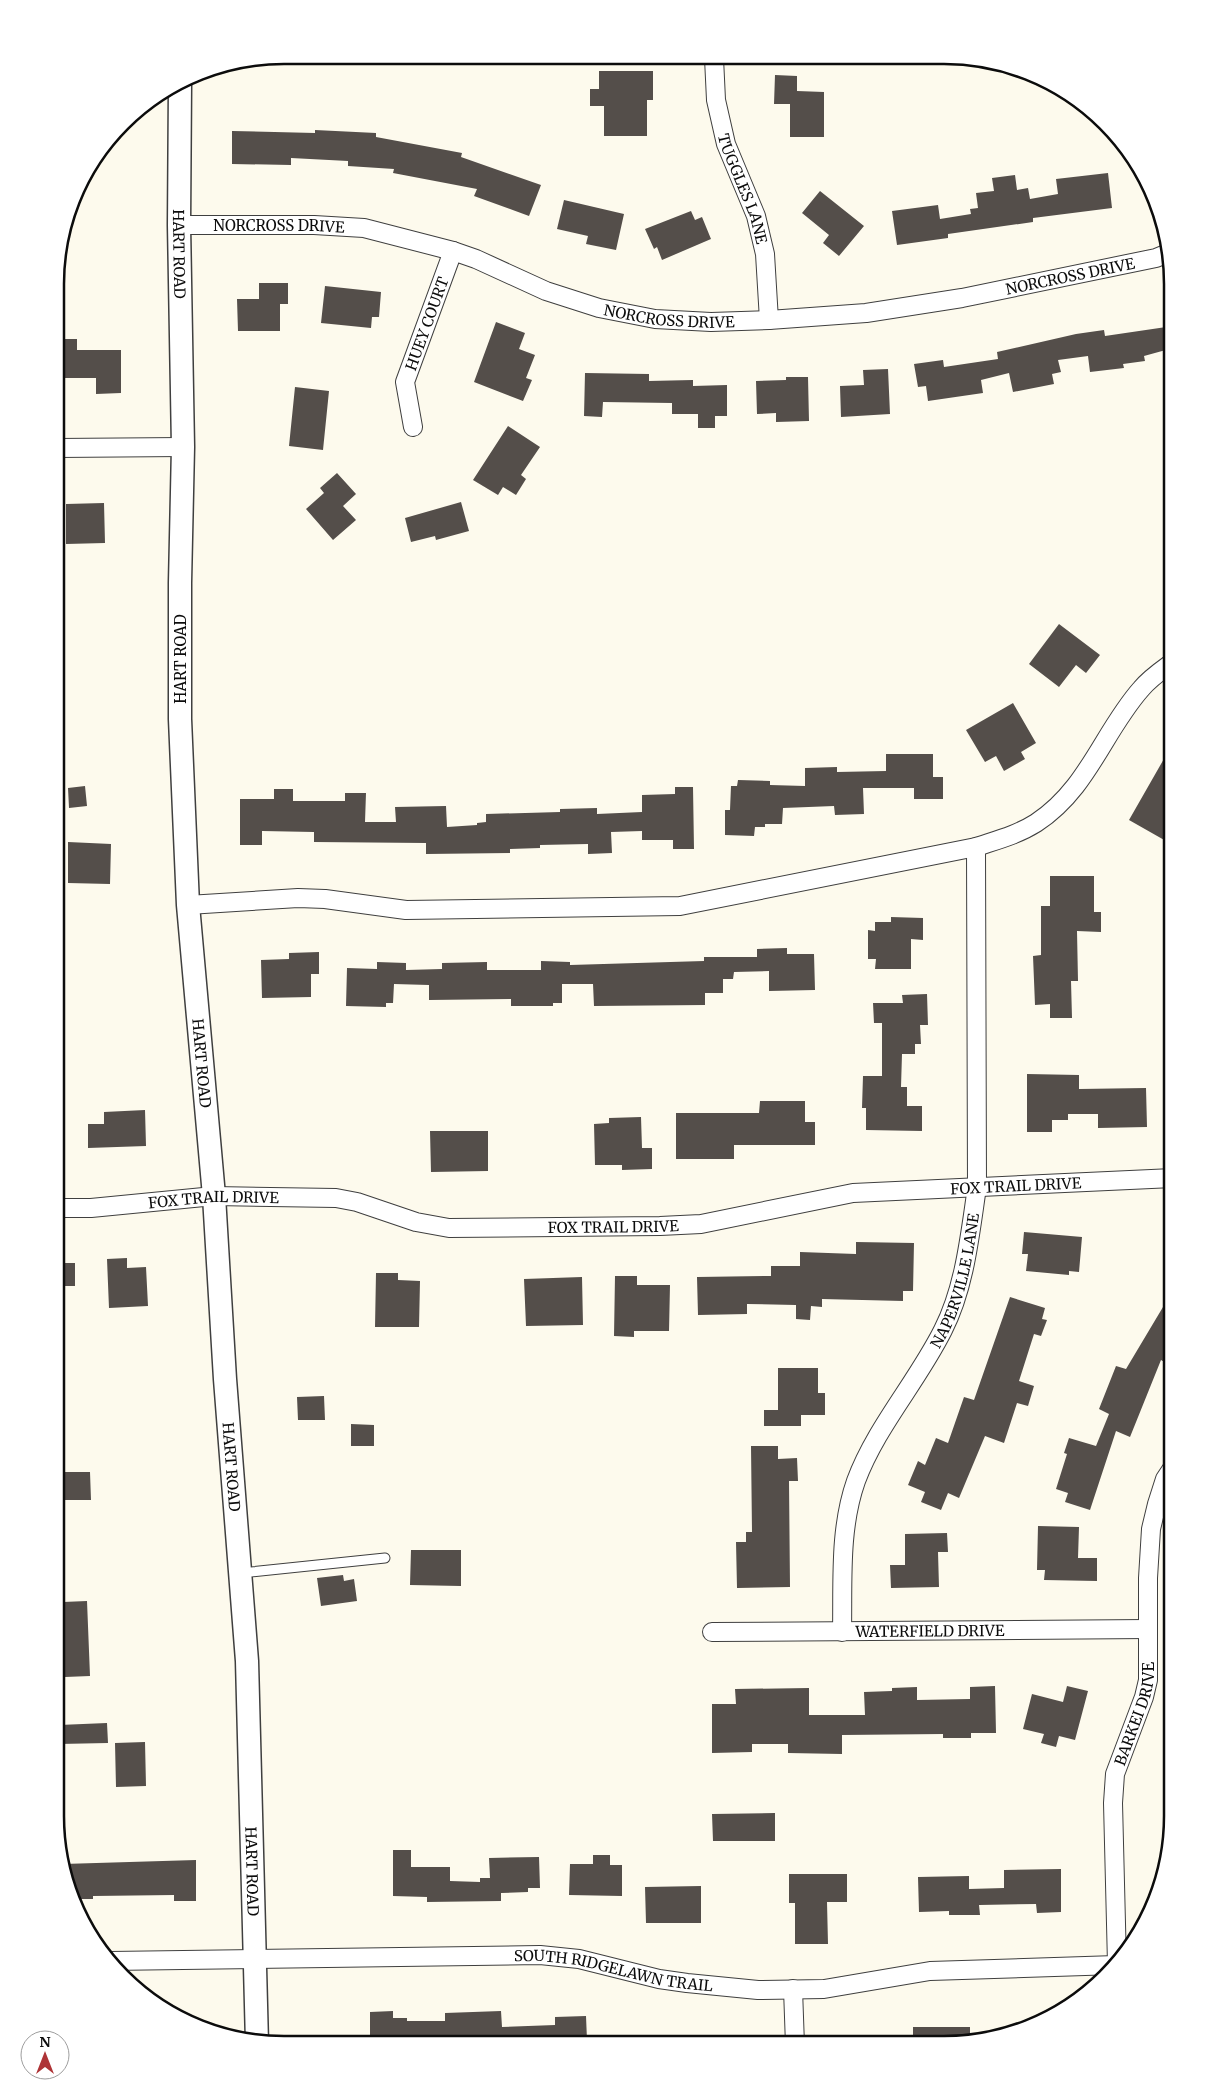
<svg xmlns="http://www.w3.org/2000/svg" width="1228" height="2100" font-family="Merriweather,serif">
<rect width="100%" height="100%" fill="#fdfaed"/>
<path fill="#544e4a" d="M599,71H653V100H647V136H604V106H590V89H599Z
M775,75L797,76V91L824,92V137H790V104H774Z
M315,130L376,133V137L462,153L461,157L541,185L529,216L474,196L477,189L393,173L394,169L348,166V161L291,158V165L232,164V131L315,133Z
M1108,173L1112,208L1033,218V222L948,234V238L897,245L892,211L938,205L940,219L971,214L970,209L978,208L976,193L994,191L992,178L1015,175L1017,190L1028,188L1030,199L1058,194L1056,179Z
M820,191L864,226L839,256L823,243L829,235L802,213Z
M564,200L624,214L616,250L586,244L588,236L557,229Z
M691,211L695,220L702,217L711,239L662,260L657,247L654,249L645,229Z
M259,283H288V304H280V331H238L237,299H259Z
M325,286L381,292L379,317H372L371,328L321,323Z
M496,322L525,333L519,349L535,355L526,378L532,380L523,401L474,382Z
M1173,326V348L1144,356L1145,361L1123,364L1124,368L1090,372L1088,356L1058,360L1061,372L1052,374L1054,384L1013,392L1009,373L981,380L983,393L928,401L926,386L918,387L914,364L943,360L944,367L998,359L997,352L1076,334L1104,330L1105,336Z
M61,339H77V350H121V393L96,394V378H61Z
M888,369L890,414L841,417L840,386L864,385L863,370Z
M585,373L649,374V381L693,380V386L727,385V416H715V428H698V414H672V403L603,402L602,417L584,416Z
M786,377H808L809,421L776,422V413L757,414L756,381L786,380Z
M295,387L329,391L323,450L289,446Z
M508,426L540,447L521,475L526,479L516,495L503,487L498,495L473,480Z
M337,473L356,494L343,506L356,520L333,540L306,509L324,493L320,488Z
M461,502L469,531L436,540L435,536L411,542L405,518Z
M104,503L105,543L66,544V504Z
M1059,624L1100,655L1086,673L1076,665L1059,687L1029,664Z
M1013,703L1036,743L1021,752L1025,759L1004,771L996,756L985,762L966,730Z
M1173,743V845L1129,820Z
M886,754H933V777H943V799H914V788H863L864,814L835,815L834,806L783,808L782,824H765V827H755L754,836L725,835V810H730L731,786H737L738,780L770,781V785L805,786V768L837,767V772L886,771Z
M85,786L87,806L69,808L68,788Z
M675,787H693L694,849H673V840H642V831L611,832L612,853L588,854V844L540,845V848L510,849V853L426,854V843L314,842V832L262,831V845H240V799H274V789H293V801H345V793H366L365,822H396L395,807L446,806L447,827L477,825V823L486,822V814L560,812V809L597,808V814L642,812V795L675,794Z
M68,842L111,844L110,884L68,883Z
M1050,876H1094V912H1101V932L1077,931L1078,981H1071L1072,1018H1050V1004L1035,1005L1033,956L1041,955V906H1050Z
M891,917L923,918V940L911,939V969H875L876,959H868V930L875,931V922H891Z
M787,948V954H814L815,990L769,991V971L734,972L733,979H723V993H705V1005L594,1006L593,984H562V1003H553V1006H511V999L429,1000V985L394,984L393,1003H386V1007L346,1006L347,968L377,969V962L406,963V970L442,969V963L487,962V970H541V961L570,962V965L704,961V957H757V949Z
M319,952V974H311V997L262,998L261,960L289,959V953Z
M927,994L928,1025H920L921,1044H915V1054H902L901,1087H907V1106H922V1131L866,1130V1108H862L863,1076H882V1023H874L873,1003H903L902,995Z
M1027,1074L1079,1075V1089L1146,1088L1147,1127L1098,1128V1114H1068V1120H1052V1132H1027Z
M760,1101H805V1122H815V1145H734V1159H676V1113H759Z
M145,1110L146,1146L88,1148V1124H104V1112Z
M641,1117L642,1148H652V1169L622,1170V1165H595L594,1124L609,1123V1118Z
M430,1131H488V1171L431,1172Z
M1024,1232L1082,1237L1079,1272L1069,1271V1275L1026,1271L1028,1254H1022Z
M856,1242L914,1243L913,1291H903V1301L822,1299V1307L811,1306L810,1320L796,1319V1305L747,1304V1314L698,1315L697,1277L771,1276V1266H800V1252L856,1254Z
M127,1258V1268L146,1267L148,1306L109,1308L107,1259Z
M56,1263H75V1286H56Z
M376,1273H398V1280L420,1281L419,1327H375Z
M615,1276H637V1285H670L669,1331H634V1337L614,1336Z
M582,1277L583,1325L526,1326L524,1279Z
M1010,1297L1045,1308L1042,1319L1047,1320L1041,1336L1034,1334L1019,1381L1034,1386L1028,1406L1017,1403L1004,1443L985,1436L959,1498L948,1493L941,1510L921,1502L925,1492L908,1485L918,1461L925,1465L936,1438L948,1443L964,1397L974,1400Z
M1163,1307L1173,1312V1367L1161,1360L1130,1437L1116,1431L1090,1510L1065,1502L1068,1493L1056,1489L1067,1454L1064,1453L1069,1438L1096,1446L1109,1414L1099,1409L1116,1366L1126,1369Z
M778,1368H818V1393H825V1415H801V1426H764V1410H778Z
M324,1396L325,1420H298L297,1397Z
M351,1424L374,1425V1446H351Z
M751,1446H778V1459L797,1458L798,1481H789L790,1587L737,1588L736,1542H746V1532H752Z
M55,1472H90L91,1500H55Z
M1038,1526L1079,1527L1078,1558H1097V1581L1044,1580L1045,1570H1037Z
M947,1533L948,1552H938L939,1587L891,1588L890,1565H905V1534Z
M411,1550H461V1586L410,1585Z
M343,1575L344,1581L354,1579L357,1601L321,1606L317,1578Z
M87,1601L90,1676L65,1677L63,1602Z
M995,1686L996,1733H971V1738H943V1734L842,1735V1754L788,1753V1744H752V1752L712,1753V1704H736L735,1689L809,1688V1715H865L864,1692L892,1691V1688L917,1687V1700L970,1699V1687Z
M1067,1686L1088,1691L1075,1740L1059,1736L1056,1747L1041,1743L1044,1734L1023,1729L1032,1694L1063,1702Z
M107,1723L108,1743L59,1744V1725Z
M145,1742L146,1786L116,1787L115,1743Z
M775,1813V1841H713L712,1814Z
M393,1850H411V1867H450V1881L480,1882V1878H490L489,1858L539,1857L540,1888H528V1892L501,1893V1901L427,1902V1897L393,1896Z
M593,1855H610V1865H622V1896L569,1895L570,1864H593Z
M196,1860V1901H174V1895L93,1896V1899H72L67,1890L63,1864Z
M1061,1869V1912L1037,1913L1036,1904L979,1905L980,1915H949V1911L919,1912L918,1877L969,1876V1889L1004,1888V1870Z
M789,1874H847V1902H827L828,1944H795V1903H789Z
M701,1886V1923H646L645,1887Z
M393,2011V2018H407V2021H445V2013L501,2011L502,2027L555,2025V2017L586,2016L587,2040H573V2044L370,2043V2012Z
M913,2027H970V2041L944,2045H913Z"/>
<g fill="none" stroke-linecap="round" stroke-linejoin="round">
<g stroke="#3f3f3f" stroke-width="11">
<path id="service" d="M241,1573L385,1558"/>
</g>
<g stroke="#3f3f3f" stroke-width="20">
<g id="minor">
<path id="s1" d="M714,58L716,100L726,144L756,216L765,254L769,320"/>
<path id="s2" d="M179,225H314L364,228L453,251L476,259L546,291L599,308L655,319L711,322L769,320L866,313L962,298L1156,258L1168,253"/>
<path id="s3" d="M413,427L405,382L453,251"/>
<path d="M57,448L183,447"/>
<path d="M188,905L298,898L325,899L406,910L680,906L976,847C997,840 1017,835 1036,823C1088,789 1103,732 1141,689C1150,678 1162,670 1173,662"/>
<path id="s4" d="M56,1208H91L214,1196L336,1198L357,1202L416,1222L449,1228L660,1226L701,1224L853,1193L1173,1178"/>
<path id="s5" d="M712,1632L1148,1629"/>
<path id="s6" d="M842,1632C843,1582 839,1529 856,1481C876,1427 917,1382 943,1330C965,1287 970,1234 977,1187L976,847"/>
<path id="s7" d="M110,1961L540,1955L579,1959L659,1979L687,1983L758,1990L824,1989L930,1971L1116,1965"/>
<path id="s8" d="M1117,1964L1113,1803L1115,1774L1144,1697L1148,1680V1578L1151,1529L1157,1504L1165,1479L1173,1467"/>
<path d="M793,1989L795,2045"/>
</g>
</g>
<g stroke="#3f3f3f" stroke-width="25">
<g id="tertiary">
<path id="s9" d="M180,83L179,225L183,447L180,583V719L188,905L214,1196L225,1379L247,1661L257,2043"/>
</g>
</g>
<use href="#service" stroke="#fff" stroke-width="9"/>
<use href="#minor" stroke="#fff" stroke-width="18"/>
<use href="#tertiary" stroke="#fff" stroke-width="22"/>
</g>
<g text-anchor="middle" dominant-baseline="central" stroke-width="5" stroke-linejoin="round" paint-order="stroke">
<g font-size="15" fill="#0c0c0c" stroke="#fff">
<text stroke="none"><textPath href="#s1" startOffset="135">TUGGLES LANE</textPath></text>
<text stroke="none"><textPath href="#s2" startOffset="100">NORCROSS DRIVE</textPath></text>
<text stroke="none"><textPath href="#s9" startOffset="171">HART ROAD</textPath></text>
<text stroke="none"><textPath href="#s2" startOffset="910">NORCROSS DRIVE</textPath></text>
<text stroke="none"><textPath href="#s2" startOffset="505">NORCROSS DRIVE</textPath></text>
<text stroke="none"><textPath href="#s3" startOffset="108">HUEY COURT</textPath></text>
<text transform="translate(180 659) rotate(-90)">HART ROAD</text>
<text stroke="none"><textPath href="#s9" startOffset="981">HART ROAD</textPath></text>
<text stroke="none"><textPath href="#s4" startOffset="968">FOX TRAIL DRIVE</textPath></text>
<text stroke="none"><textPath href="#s4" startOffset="158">FOX TRAIL DRIVE</textPath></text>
<text stroke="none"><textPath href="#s4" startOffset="562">FOX TRAIL DRIVE</textPath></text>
<text stroke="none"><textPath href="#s6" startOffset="378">NAPERVILLE LANE</textPath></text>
<text stroke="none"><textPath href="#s9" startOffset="1386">HART ROAD</textPath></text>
<text stroke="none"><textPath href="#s5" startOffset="218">WATERFIELD DRIVE</textPath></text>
<text stroke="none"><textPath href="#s8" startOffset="254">BARKEI DRIVE</textPath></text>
<text stroke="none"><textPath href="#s9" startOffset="1791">HART ROAD</textPath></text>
<text stroke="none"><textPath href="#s7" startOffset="505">SOUTH RIDGELAWN TRAIL</textPath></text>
</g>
</g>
<path d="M0 0H1228V2100H0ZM284 64H944A220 220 0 0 1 1164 284V1816A220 220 0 0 1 944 2036H284A220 220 0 0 1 64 1816V284A220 220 0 0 1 284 64Z" fill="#fff" fill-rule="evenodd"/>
<path fill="none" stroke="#0c0c0c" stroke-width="2.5" d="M284 64H944A220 220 0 0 1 1164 284V1816A220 220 0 0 1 944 2036H284A220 220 0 0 1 64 1816V284A220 220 0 0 1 284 64Z"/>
<g transform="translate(45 2055)"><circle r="24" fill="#ffffff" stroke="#9e9e9e"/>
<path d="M0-4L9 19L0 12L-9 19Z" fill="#ae3336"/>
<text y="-8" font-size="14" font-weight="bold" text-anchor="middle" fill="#0c0c0c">N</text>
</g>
</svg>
